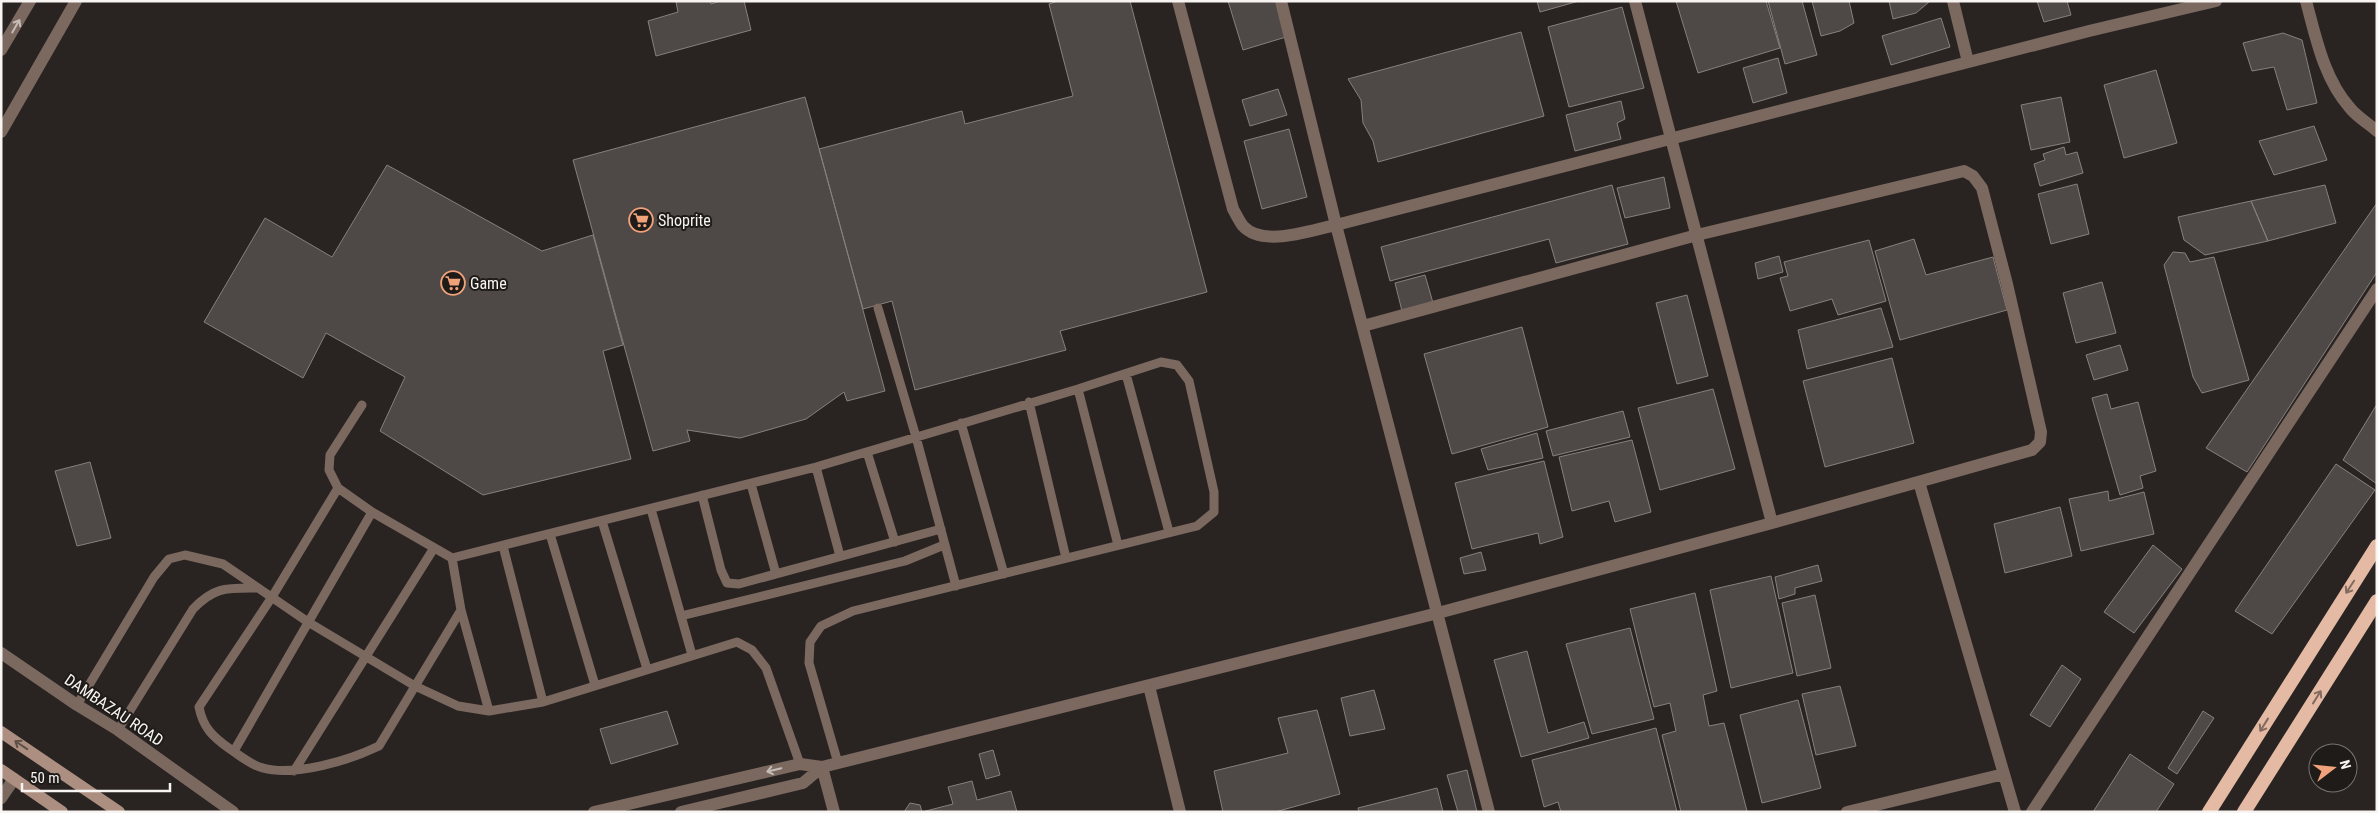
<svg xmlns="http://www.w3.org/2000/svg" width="2378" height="813" font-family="'Roboto Condensed',sans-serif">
<rect width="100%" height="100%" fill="#292422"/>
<path fill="#4e4846" stroke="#87807d" d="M681,1H710L711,4L720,1H744L751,30L656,56L648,21L678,12L676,2Z
M1058,1H1130L1207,292L1060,331L1066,350L915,390L892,301L863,309L819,149L962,111L965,124L1073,96L1049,4Z
M1228,1H1276L1286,37L1243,50Z
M1537,1H1579L1540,12Z
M1676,1H1766L1780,48L1698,73Z
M1768,1H1802L1817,55L1785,64Z
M1812,1H1849L1854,23L1840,31L1821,36Z
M1889,1H1929V2L1916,13L1893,19Z
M2037,1H2067L2071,15L2044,22Z
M1622,7L1644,88L1569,107L1548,27Z
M1941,18L1950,47L1891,65L1882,36Z
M1521,32L1544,116L1378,162L1373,141L1363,123L1361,100L1348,79Z
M2283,33L2302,40L2317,103L2287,110L2274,67L2252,71L2243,43Z
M1778,58L1787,93L1753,103L1743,68Z
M2156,70L2177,143L2124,158L2104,85Z
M1278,89L1287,115L1250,126L1242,100Z
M805,97L885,391L847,401L844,392L806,419L740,438L687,430L690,441L653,451L573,160Z
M2061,97L2070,142L2031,150L2021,105Z
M1621,101L1625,119L1617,123L1621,139L1575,151L1566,115Z
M2314,126L2327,160L2274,175L2259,141Z
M1289,129L1307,197L1262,209L1244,141Z
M2064,147L2066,155L2077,152L2083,173L2040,186L2034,164L2045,160L2043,154Z
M387,165L542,251L593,235L623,345L603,351L631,459L483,495L380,431L405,377L326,333L303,378L204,322L265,218L332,257Z
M1664,177L1670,208L1625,218L1617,188Z
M2077,184L2089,234L2051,244L2038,194Z
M1612,185L1628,244L1556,263L1549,239L1390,281L1381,247Z
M2325,185L2336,223L2268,241L2251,201Z
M2251,201L2268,241L2205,255L2184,240L2178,217Z
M2377,203V272L2247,472L2206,448Z
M1914,239L1926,275L1993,257L2007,310L1900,340L1875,251Z
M1869,240L1886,301L1838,315L1832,299L1790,311L1780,278L1788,276L1784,262Z
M2173,252L2185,253L2190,262L2214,257L2249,380L2202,393L2193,377L2164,265Z
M1779,256L1783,272L1758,279L1755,263Z
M1425,275L1433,303L1402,311L1395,283Z
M2102,282L2116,333L2076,343L2063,293Z
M1687,295L1708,376L1677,384L1656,303Z
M1881,308L1893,347L1807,369L1798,330Z
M1522,327L1548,427L1452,454L1424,354Z
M2120,345L2128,370L2094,380L2086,355Z
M1892,358L1914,443L1825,467L1803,381Z
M1713,389L1735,469L1660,490L1638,408Z
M2107,394L2111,409L2138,402L2156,471L2140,476L2143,488L2120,495L2092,398Z
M2377,404V484L2343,460Z
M1623,411L1630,437L1553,456L1546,431Z
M1537,433L1543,458L1488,470L1481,449Z
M1632,440L1651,512L1615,522L1609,501L1572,511L1559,457Z
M1544,461L1563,537L1540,544L1538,533L1472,549L1455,483Z
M90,462L111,538L77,546L55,471Z
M2336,464L2375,490L2272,634L2235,611Z
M2108,491L2109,501L2144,492L2154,534L2081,551L2069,499Z
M2060,507L2072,556L2005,573L1994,524Z
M2153,545L2182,569L2134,633L2104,612Z
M1481,552L1486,570L1464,574L1460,558Z
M1818,565L1822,581L1795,588V594L1779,599L1775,577Z
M1771,576L1793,673L1731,688L1710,590Z
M1695,593L1717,691L1703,695L1709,726L1724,723L1747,811L1742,812H1681L1662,735L1676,731L1670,703L1654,707L1630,609Z
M1815,595L1831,668L1797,676L1782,603Z
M1630,628L1654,719L1592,734L1566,644Z
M1527,651L1548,733L1584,722L1589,738L1521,757L1494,660Z
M2062,665L2081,679L2050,727L2030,715Z
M1840,686L1856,746L1816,755L1802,694Z
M1374,690L1385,729L1350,736L1341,698Z
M1798,700L1821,788L1762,803L1740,715Z
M1317,710L1340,794L1275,812H1223L1214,771L1288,753L1278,718Z
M667,711L678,744L611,764L600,729Z
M2203,711L2214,718L2177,774L2168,768Z
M1656,728L1677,812H1561L1558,802L1544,807L1532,760Z
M993,750L1000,775L986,779L979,754Z
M2130,754L2174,784L2156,812H2093Z
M1467,770L1477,812H1458L1447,775Z
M972,781L977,800L1011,791L1017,812H922L953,804L948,787Z
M1437,788L1443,812H1359L1358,808Z
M910,803L920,805L922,812H904Z"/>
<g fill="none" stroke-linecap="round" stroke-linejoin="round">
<path stroke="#7b6960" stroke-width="9" d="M878,308L916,437L956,586
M1126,374L1169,532
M1078,389L1118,545
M1029,402L1066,558
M362,405L330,455L329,470L338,488L372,512L452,558L816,467L1078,389L1161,362L1177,365L1189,381L1214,492V512L1197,526L853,611L821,626L810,642L809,663L838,763
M961,423L1004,574
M867,452L895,542
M816,467L840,556
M751,484L776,574
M338,488L272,597L199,707C203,728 213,737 230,749C239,755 252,766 263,768C295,777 350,760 379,746L461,610
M702,495L721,570L727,583L739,584L941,529
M651,509L692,655
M602,521L647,669
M550,534L595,685
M503,546L543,702
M452,558L461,610L489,711
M681,616L905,561L944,545
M77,705L154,577L169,559L185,555L223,564L308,622L415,686L458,706L489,711L543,702L737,642L752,650L766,668L800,764
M118,730L193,609C214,587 226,588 255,588
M234,751L372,512
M294,771L434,548"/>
<path stroke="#7b6960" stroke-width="12" d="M1178,1L1233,209C1236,214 1239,221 1243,226C1263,248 1311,230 1336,225L2089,31L2216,1
M1281,1L1336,225L1489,812
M1635,1L1772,523
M1953,1L1968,62
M2306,1C2316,38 2324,79 2350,108C2357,117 2368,123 2377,131
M1,132L76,1
M1919,482L2015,812
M1,653L77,705L118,730L233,812
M1149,686L1180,812
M822,767L834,812
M1,798L14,779
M594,812L800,764L822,767L1438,613L1772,523L2032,450L2040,442L2041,432L2007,284L1982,188L1973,176L1964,171L1697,235L1363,326
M681,812L803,783L822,767
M1847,812L2004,774
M2032,812L2377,289"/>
<path stroke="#7b6960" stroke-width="12" d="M1,50L30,1"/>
<path stroke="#ac8f80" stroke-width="12" d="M1,732L119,812
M1,770L62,812"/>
<path stroke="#e4baa4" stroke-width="14" d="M2209,812L2377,546
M2244,812L2377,601"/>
</g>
<defs><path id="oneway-shaft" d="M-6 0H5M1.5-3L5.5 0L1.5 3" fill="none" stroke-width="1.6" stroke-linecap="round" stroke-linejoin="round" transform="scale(1.25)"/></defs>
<g stroke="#c5bcb8">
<use href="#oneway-shaft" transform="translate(16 26) rotate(-60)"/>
<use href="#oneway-shaft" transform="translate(774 770) rotate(167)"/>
</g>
<g stroke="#826a5e">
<use href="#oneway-shaft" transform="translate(2350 587) rotate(123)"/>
<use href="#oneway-shaft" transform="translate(2317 697) rotate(-58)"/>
<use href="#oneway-shaft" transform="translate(2264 725) rotate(122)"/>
</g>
<use stroke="#5e4f47" href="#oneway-shaft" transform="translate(21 745) rotate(-146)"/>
<defs>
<g id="supermarket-ring" transform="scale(1.25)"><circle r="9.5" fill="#1f1b18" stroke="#f0a27a" stroke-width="1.5"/><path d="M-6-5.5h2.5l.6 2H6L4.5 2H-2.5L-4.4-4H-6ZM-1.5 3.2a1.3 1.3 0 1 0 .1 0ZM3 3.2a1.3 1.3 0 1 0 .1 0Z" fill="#f0a27a"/></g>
</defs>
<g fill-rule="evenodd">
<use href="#supermarket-ring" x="641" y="220"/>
<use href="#supermarket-ring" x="453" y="283"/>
</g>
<g text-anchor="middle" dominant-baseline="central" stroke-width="4" stroke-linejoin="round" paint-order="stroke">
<g font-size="16" fill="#f7f4f2" stroke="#1f1b18" text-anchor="start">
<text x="658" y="220">Shoprite</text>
<text x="470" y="283">Game</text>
</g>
<g font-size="16" fill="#f7f4f2" stroke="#1f1b18">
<text transform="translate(114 710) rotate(34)">DAMBAZAU ROAD</text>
</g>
</g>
<rect width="2378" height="813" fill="none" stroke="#f7f4f2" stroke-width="5"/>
<g transform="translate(2333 768) rotate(74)"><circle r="24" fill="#1f1b18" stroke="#75726f"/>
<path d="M0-4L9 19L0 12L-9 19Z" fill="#f0a27a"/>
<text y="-8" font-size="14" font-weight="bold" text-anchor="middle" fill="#f7f4f2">N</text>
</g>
<path d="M22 783v8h148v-8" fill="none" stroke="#f7f4f2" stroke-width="2.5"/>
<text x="30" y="783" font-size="15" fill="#f7f4f2" stroke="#1f1b18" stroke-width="4" paint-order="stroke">50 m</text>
</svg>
